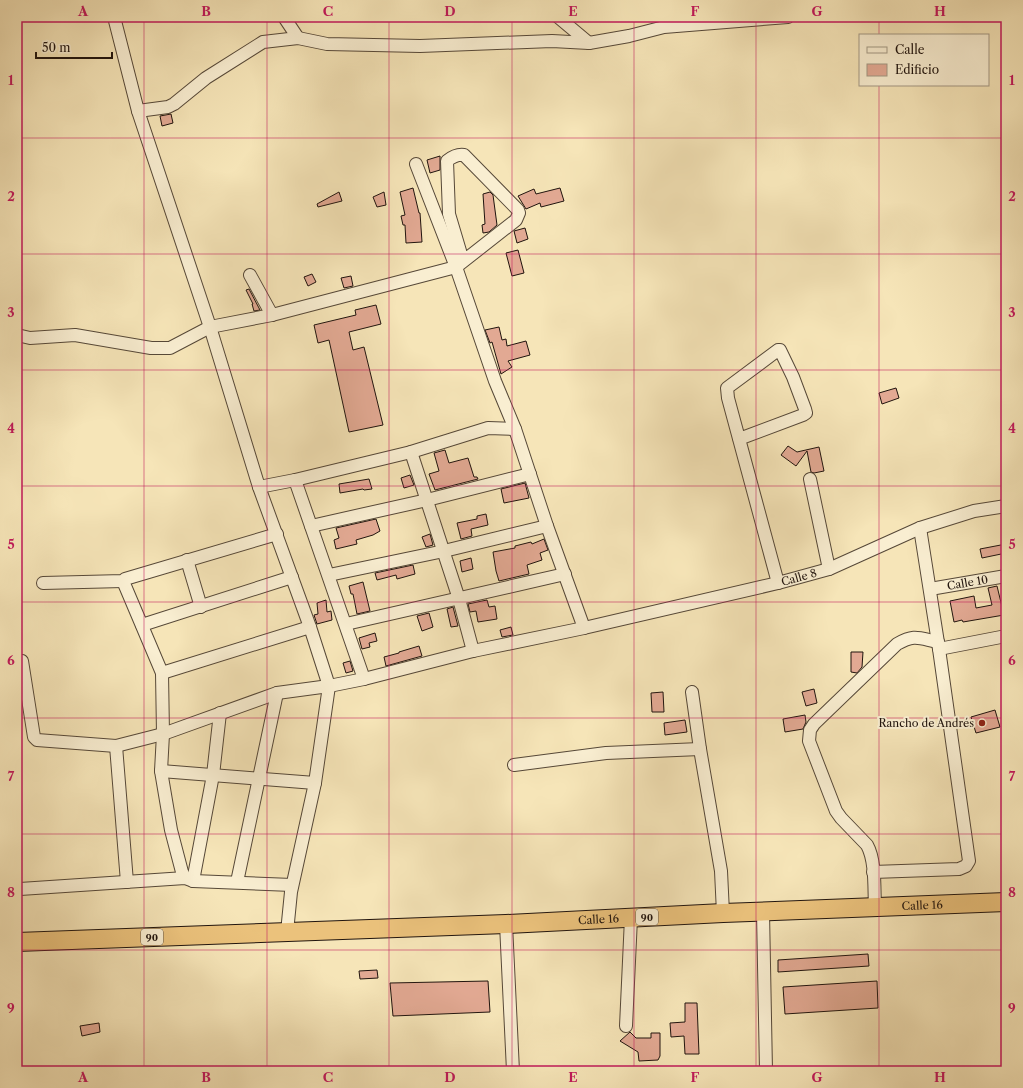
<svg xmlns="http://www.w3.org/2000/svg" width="1023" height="1088" font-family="'Libre Caslon Text',serif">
<rect width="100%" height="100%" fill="#f6e5b8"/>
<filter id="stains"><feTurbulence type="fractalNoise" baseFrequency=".005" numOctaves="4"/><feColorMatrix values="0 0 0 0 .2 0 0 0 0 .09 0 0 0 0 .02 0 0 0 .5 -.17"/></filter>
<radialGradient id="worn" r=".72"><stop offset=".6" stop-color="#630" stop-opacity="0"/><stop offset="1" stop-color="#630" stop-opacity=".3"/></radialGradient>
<path fill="#e2a993" stroke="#20140e" d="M171,114L173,123L162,126L160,116Z
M440,156V170L430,173L427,160Z
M413,188L419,213H420L422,242L406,243L405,225H403L401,216L405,215L400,192Z
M560,188L564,201L541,207L540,203L526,209L518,196L534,189L536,194Z
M339,192L342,201L318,207L317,204Z
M384,192L386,205L377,207L373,197Z
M490,192L493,195L497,225L489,232L483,233L482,225L485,224L483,194Z
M525,228L528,239L517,243L514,231Z
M518,250L524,273L512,276L506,253Z
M312,274L316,282L308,286L304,277Z
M351,276L353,286L344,288L341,278Z
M249,289L260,310L254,311L252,304H253L246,290Z
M376,305L381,324L349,332L353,350L364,347L383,425L349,432L329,340L318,343L314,325L356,315L355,310Z
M499,327L502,340L506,339L507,346L526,341L530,355L508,361L512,367L501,374L492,342L490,343L485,330Z
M896,388L899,398L882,404L879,393Z
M788,446L797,452L819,447L824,471L814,473L811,472L807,451L796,466L781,455Z
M445,450L449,463L468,458L474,477H477L478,479L435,490L429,474L439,471L434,453Z
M410,475L414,485L404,488L401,478Z
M369,479L372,489L364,490L363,489L340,493L339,484Z
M525,483L529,498L504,503L501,489Z
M486,514L488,525L471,529L472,536L461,539L457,523L477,519V516Z
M376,519L380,531L373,535L356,540L357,544L336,549L334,540L339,538L336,528Z
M430,534L433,545L426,547L422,537Z
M544,539L548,550L540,553L542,560L527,565L529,574L499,581L496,571L493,552L515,548V546L531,542L532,544Z
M1006,544V553L982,558L980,549Z
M471,558L473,569L462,572L460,561Z
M413,565L415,574L397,579L396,575L377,580L375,573Z
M363,582L370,611L357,614L353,594H351L349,586Z
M997,586L1004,615L963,622L962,620L954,622L950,601L974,596L976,608L992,605L988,588Z
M326,600L327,612L331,611L332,620L317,624L314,615L318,614L317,603Z
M487,600L489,607L495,606L497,619L478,622L476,611L470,612L468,604Z
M453,607L458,626L451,627L447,609Z
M429,613L433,627L422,631L417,616Z
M511,627L513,635L502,637L500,630Z
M375,633L377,641L369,643L370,647L362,649L359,638Z
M419,646L422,656L386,666L384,657L399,653V652Z
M851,652H863L862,667L857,673L851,672Z
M350,661L353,671L346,673L343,663Z
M814,689L817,703L806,706L802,692Z
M663,692L664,712H652L651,693Z
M995,710L1000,727L976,733L971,717Z
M805,715L806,722L803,729L785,732L783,719Z
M685,720L687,732L665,735L664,723Z
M868,954L869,966L778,972V960Z
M377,970L378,978L360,979L359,971Z
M488,981L490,1012L393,1016L390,983Z
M877,981L878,1008L785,1014L783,987Z
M685,1003H697L699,1054H685L684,1036L671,1037L670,1023L685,1022Z
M99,1023L100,1032L82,1036L80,1026Z
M630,1032L636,1038H651V1033H660V1056L658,1060L639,1061L638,1052L620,1041Z"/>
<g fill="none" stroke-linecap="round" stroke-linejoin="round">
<g stroke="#564838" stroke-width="14">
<g id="minor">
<path d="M114,17L138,111L210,327L259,487L310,627L329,686L315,783L291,892L287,932"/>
<path d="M284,17L298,38"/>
<path d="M558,17L589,43"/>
<path d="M138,111L168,107L174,104L206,78L263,42L298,38L327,44L420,46L552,41L589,43L629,36L664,27L788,17"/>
<path d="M416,164L456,267L495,381L515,429L547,526L584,628"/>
<path d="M250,275L272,315"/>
<path d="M17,335L30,338L75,335L151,348H170L210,327L272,315L456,267L516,220L519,213L518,210L464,155C457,154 452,157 447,161L449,214L463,261"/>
<path d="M739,439L803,415L806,413L805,409L793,377L780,350H778L727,388L728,398L778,583"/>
<path d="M411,452L459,599L473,651"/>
<path d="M810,479L829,569"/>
<path d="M295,480L364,679"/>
<path d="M259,487L295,480L411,452L488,428L515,429"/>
<path d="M311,526L427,500L530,474"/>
<path d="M187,560L201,607"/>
<path d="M329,575L444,551L547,526"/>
<path d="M123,581L162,673L163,734L161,771L171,830L182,872L185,878"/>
<path d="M43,583L123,581L125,579L277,534"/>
<path id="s1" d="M930,589L1006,576"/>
<path d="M346,624L565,574"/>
<path d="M142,625L292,577"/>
<path d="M939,649L1006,636"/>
<path id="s2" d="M22,661L34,737L37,740L116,746L163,734L277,693L329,686L364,679L473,651L584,628L778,583L829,569L920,528L974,511L1006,506"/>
<path d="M162,673L310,627"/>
<path d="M692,692L700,749L721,871L723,913"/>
<path d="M116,746L127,882"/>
<path d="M514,765L606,753L700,749"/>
<path d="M161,771L315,783"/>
<path d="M873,872L959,869L966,866L969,861L939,649L920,528"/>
<path d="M193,881L213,775L220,713"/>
<path d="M237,882L277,693"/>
<path d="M20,889L185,878L193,881L292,885"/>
<path d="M875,908C874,889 876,861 867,845L841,818L836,811L809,741L810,730L814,724L897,644C915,634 918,638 938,642"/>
<path d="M763,912L766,1071"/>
<path d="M506,924L513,1071"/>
<path d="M626,1026L631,918"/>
</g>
</g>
<g stroke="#20140e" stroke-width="20">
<g id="highway">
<path id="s3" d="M17,942L506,924L723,913L1006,902"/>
</g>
</g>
<use href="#minor" stroke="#f9eed1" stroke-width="12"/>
<use href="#highway" stroke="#ebc27c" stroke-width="18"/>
</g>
<path fill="none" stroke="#c2185b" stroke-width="1" stroke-opacity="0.55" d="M144,17V1071M267,17V1071M389,17V1071M512,17V1071M634,17V1071M756,17V1071M879,17V35M879,85V1071M17,138H1006M17,254H1006M17,370H1006M17,486H1006M17,602H1006M17,718H1006M17,834H1006M17,950H1006"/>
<circle fill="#8f2418" stroke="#f9eed1" stroke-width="1.5" cx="982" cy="723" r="4"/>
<g text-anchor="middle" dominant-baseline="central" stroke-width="4" stroke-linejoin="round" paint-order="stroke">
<g fill="#f9eed1" stroke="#615548" stroke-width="1">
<rect x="636" y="909" width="22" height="16" rx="3"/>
<rect x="141" y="929" width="22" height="16" rx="3"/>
</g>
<g font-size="10" font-weight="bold" fill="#20140e">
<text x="647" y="917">90</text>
<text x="152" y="937">90</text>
</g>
<g font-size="11" fill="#20140e" stroke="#f9eed1">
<text stroke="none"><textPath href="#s2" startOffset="865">Calle 8</textPath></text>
<text stroke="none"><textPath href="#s1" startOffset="38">Calle 10</textPath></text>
<text stroke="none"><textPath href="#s3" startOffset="906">Calle 16</textPath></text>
<text stroke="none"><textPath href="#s3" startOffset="582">Calle 16</textPath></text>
</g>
<g font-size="11" fill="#20140e" stroke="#f9eed1" text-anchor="end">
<text x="974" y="723">Rancho de Andrés</text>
</g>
</g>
<rect width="1023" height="1088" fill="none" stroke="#f6e5b8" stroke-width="44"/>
<rect x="859" y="34" width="130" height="52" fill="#f9eed1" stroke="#a29783"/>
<rect x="867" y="47" width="20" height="6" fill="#f9eed1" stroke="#a29783"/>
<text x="895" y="54" font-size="12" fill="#20140e">Calle</text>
<rect x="867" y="64" width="20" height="12" fill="#e2a993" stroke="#a29783"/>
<text x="895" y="74" font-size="12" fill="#20140e">Edificio</text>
<path d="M36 52v6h76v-6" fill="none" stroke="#20140e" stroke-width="2"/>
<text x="42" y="52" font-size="12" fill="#20140e" stroke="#f9eed1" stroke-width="3" paint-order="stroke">50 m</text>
<rect x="22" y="22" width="979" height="1044" fill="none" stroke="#c2185b" stroke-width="1.5"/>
<g font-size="13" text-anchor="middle" font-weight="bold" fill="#c2185b">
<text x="83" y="16">A</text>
<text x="206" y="16">B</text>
<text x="328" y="16">C</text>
<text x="450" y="16">D</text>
<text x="573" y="16">E</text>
<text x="695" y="16">F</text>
<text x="817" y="16">G</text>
<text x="940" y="16">H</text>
<text x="11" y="85">1</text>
<text x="1012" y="85">1</text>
<text x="11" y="201">2</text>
<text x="1012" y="201">2</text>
<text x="11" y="317">3</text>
<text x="1012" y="317">3</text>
<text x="11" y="433">4</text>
<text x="1012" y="433">4</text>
<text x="11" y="549">5</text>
<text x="1012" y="549">5</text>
<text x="11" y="665">6</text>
<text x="1012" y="665">6</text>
<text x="11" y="781">7</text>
<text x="1012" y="781">7</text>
<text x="11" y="897">8</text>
<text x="1012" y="897">8</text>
<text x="11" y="1013">9</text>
<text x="1012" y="1013">9</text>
<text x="83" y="1082">A</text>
<text x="206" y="1082">B</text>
<text x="328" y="1082">C</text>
<text x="450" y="1082">D</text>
<text x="573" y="1082">E</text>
<text x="695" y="1082">F</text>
<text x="817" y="1082">G</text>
<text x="940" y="1082">H</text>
</g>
<rect width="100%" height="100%" filter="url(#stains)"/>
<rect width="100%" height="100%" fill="url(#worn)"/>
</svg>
